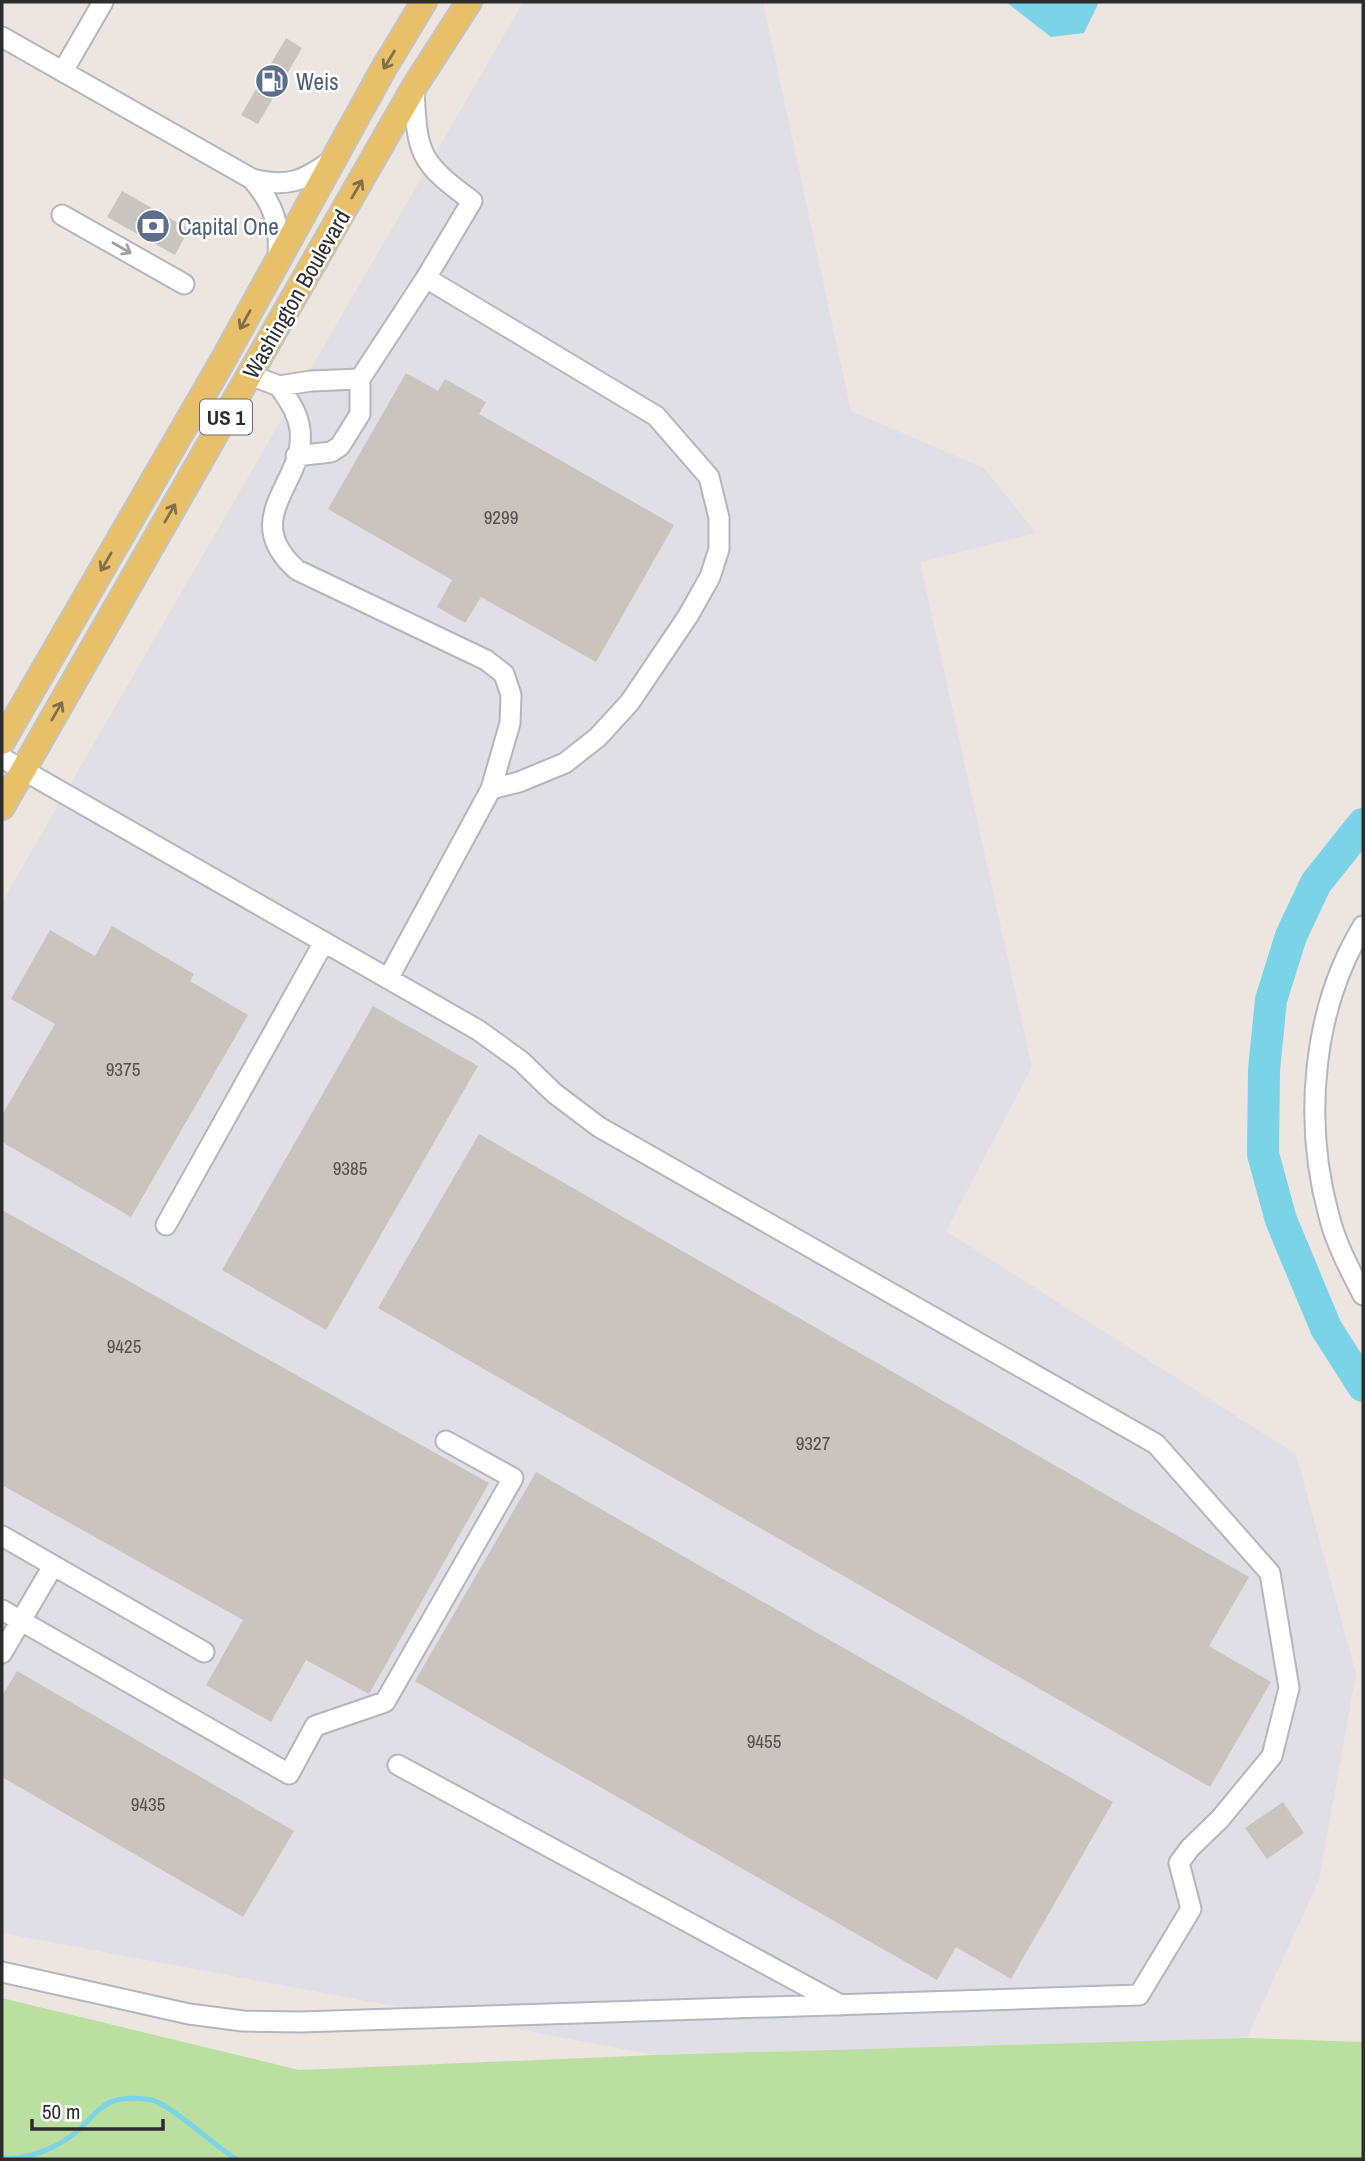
<svg xmlns="http://www.w3.org/2000/svg" width="1365" height="2161" font-family="'Archivo Narrow',sans-serif">
<rect width="100%" height="100%" fill="#ede6e0"/>
<path fill="#e1dfe6" d="M523,2H763L851,411L984,468L1036,533L920,562L1032,1067L946,1231L1296,1454L1356,1674L1319,1880L1247,2038L655,2055L2,1933V902Z"/>
<path fill="#bbdfa0" d="M2,1998L299,2070L655,2055L1247,2038L1363,2042V2159H2Z"/>
<path fill="#7ad3e7" d="M1006,2H1099L1084,33L1051,37Z"/>
<g fill="none" stroke-linecap="round" stroke-linejoin="round">
<path stroke="#7ad3e7" stroke-width="5" d="M2,2158C30,2160 60,2147 81,2128C91,2118 100,2105 114,2101C124,2097 141,2098 152,2100C171,2105 215,2146 236,2159"/>
<path stroke="#7ad3e7" stroke-width="32" d="M1363,824L1316,883L1291,936L1271,1000L1264,1070L1263,1154L1281,1220L1326,1328L1363,1386"/>
</g>
<path fill="#c9c4be" d="M286,38L302,48L258,124L241,115Z
M122,191L189,229L175,255L107,217Z
M406,373L438,391L445,379L486,402L479,414L674,525L596,662L481,597L465,623L437,607L452,580L328,509Z
M112,926L194,974L190,981L248,1015L131,1217L2,1142V1115L55,1024L11,999L50,930L95,956Z
M373,1006L478,1066L326,1330L222,1270Z
M479,1134L1249,1577L1209,1646L1271,1682L1210,1787L378,1308Z
M2,1210L489,1483L369,1694L306,1660L271,1722L206,1685L243,1620L2,1485Z
M536,1472L1113,1802L1011,1979L956,1947L937,1980L415,1681Z
M17,1671L294,1831L243,1917L2,1777V1696Z
M1283,1802L1304,1833L1267,1859L1245,1828Z"/>
<g fill="none" stroke-linecap="round" stroke-linejoin="round">
<g stroke="#b3b6be" stroke-width="23">
<path id="minor" d="M2,37L252,179C287,188 304,181 332,160
M63,71L103,2
M414,89C417,154 419,162 472,201L426,278
M252,179C275,206 280,225 278,260
M62,215L184,284
M250,375L279,386L311,381L360,379L426,278L656,416L709,477L719,518V549L710,577L688,616L630,702L598,737L565,763L519,782L491,789
M279,386C288,400 298,412 300,430C307,482 237,517 297,570L486,660L504,674L511,695L510,723L491,789L388,979
M296,456L331,452L340,446L360,414V379
M2,758L478,1030L521,1061L554,1093L599,1127L1156,1444L1270,1573L1289,1688L1272,1756L1220,1819L1190,1848L1179,1863L1191,1909L1139,1995L301,2022L243,2021L189,2014L2,1972
M1363,926C1312,1010 1303,1122 1329,1216C1336,1244 1350,1270 1363,1295
M166,1225L324,942
M2,1536L204,1652
M2,1610L289,1774L315,1726L385,1702L513,1478L446,1441
M2,1653L53,1566
M398,1765L841,2005"/>
</g>
<g stroke="#c4c4c4" stroke-width="28">
<path id="major" d="M2,742L222,362L384,68L424,2
M2,807L416,84L469,2"/>
</g>
<use href="#minor" stroke="#fff" stroke-width="19"/>
<use href="#major" stroke="#e8c069" stroke-width="24"/>
</g>
<defs><path id="oneway-shaft" d="M-6 0H5M1.5-3L5.5 0L1.5 3" fill="none" stroke-width="1.6" stroke-linecap="round" stroke-linejoin="round" transform="scale(1.75)"/></defs>
<g stroke="#816f47">
<use href="#oneway-shaft" transform="translate(389 60) rotate(121)"/>
<use href="#oneway-shaft" transform="translate(357 189) rotate(-60)"/>
<use href="#oneway-shaft" transform="translate(245 320) rotate(119)"/>
<use href="#oneway-shaft" transform="translate(170 513) rotate(-60)"/>
<use href="#oneway-shaft" transform="translate(106 562) rotate(120)"/>
<use href="#oneway-shaft" transform="translate(57 711) rotate(-60)"/>
</g>
<use stroke="#a0a0a0" href="#oneway-shaft" transform="translate(122 248) rotate(30)"/>
<defs>
<g id="fuel-disc" transform="scale(1.75)"><circle r="9.5" fill="#5c6f8a" stroke="#fff"/><path d="M-5.5-6h7V0h2V4h1.3V-2.5L3-4.5l.8-.8L6-3V5H2.5V1h-1V6h-7ZM-4.2-4.7v3.2H.2V-4.7Z" fill="#fff"/></g>
<g id="bank-disc" transform="scale(1.75)"><circle r="9.5" fill="#5c6f8a" stroke="#fff"/><path d="M-6-4H6V4H-6ZM0-2.3a2.3 2.3 0 1 0 0 4.6a2.3 2.3 0 1 0 0-4.6Z" fill="#fff"/></g>
</defs>
<g fill-rule="evenodd">
<use href="#fuel-disc" x="272" y="81"/>
<use href="#bank-disc" x="153" y="226"/>
</g>
<g text-anchor="middle" dominant-baseline="central" stroke-width="5" stroke-linejoin="round" paint-order="stroke">
<g font-size="19" fill="#535250">
<text x="501" y="517">9299</text>
<text x="123" y="1069">9375</text>
<text x="350" y="1168">9385</text>
<text x="124" y="1346">9425</text>
<text x="813" y="1443">9327</text>
<text x="764" y="1741">9455</text>
<text x="148" y="1804">9435</text>
</g>
<rect fill="#fff" stroke="#6b6b6b" stroke-width="2" x="200" y="399.5" width="52" height="35" rx="5"/>
<g font-size="21" font-weight="bold" fill="#2c2c2c">
<text x="226" y="417">US 1</text>
</g>
<g font-size="23" fill="#4e5e75" stroke="#fff" text-anchor="start">
<text x="296" y="81">Weis</text>
<text x="178" y="226">Capital One</text>
</g>
<g font-size="23" fill="#2c2c2c" stroke="#fff">
<text transform="translate(296 294) rotate(-60)">Washington Boulevard</text>
</g>
</g>
<rect width="1365" height="2161" fill="none" stroke="#2c2c2c" stroke-width="7"/>
<path d="M32 2119v10h131v-10" fill="none" stroke="#2c2c2c" stroke-width="3.5"/>
<text x="42" y="2119" font-size="21" fill="#2c2c2c" stroke="#ffffff" stroke-width="5" paint-order="stroke">50 m</text>
</svg>
